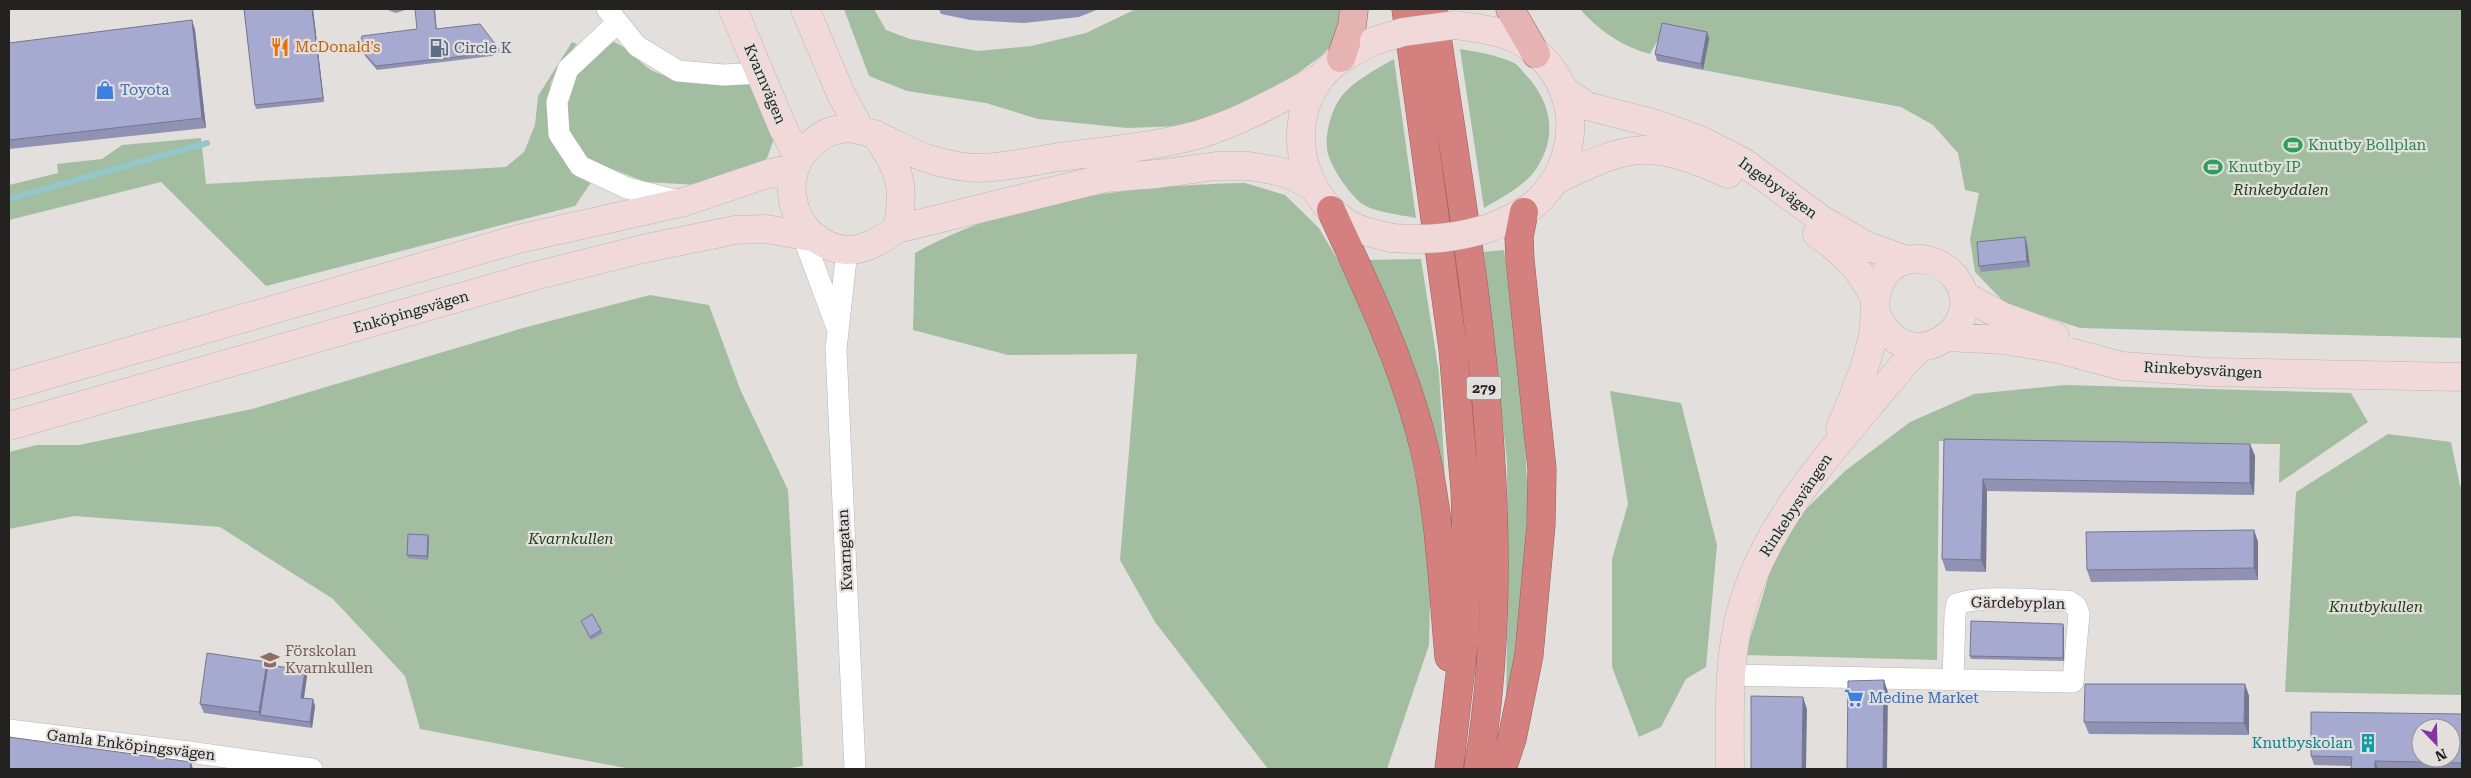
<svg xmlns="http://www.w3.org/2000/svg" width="2471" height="778" font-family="'Roboto Serif',serif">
<rect width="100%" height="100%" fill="#e3dfdd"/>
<path fill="#a3bda0" d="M844,9H874L886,30L910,39L978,51L1031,46L1086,33L1136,9H1345L1337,40L1321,56L1294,76L1262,95L1219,113L1180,126L1127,128L1038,119L986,103L907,91L869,76Z
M1580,9H2462V338L2080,328L2005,303L1975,272L1970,239L1979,193L1965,190L1958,153L1933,125L1901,107L1703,70L1664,29L1650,54C1623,47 1598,30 1580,9Z
M572,42L577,44L561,65L551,82L548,103L592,181L575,206L266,286L161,182L9,220V185L58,173L57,164L102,159L122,145L201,138L206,184L506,167L524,152L535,125L538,96Z
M614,42C629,48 638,62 651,70C680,85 711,82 743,82L752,85L774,139L767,158L751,169L698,185L646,182L588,160L572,142L564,118L565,103L578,70L603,44Z
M1460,49C1478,52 1496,55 1512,62C1518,64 1522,71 1526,75C1550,101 1558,134 1538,166C1527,185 1502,197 1484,208Z
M1394,59L1416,218C1402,215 1372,212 1361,203C1348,192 1329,165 1327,149C1325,134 1331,112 1339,100C1351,82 1375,70 1394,59Z
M1245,183L1285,195L1319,228L1354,288L1379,349L1405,426L1423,515L1430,601L1429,645L1387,769H1268L1155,622L1120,560L1137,354L1008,355L913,330L915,253C1010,199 1137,185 1245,183Z
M1504,250L1523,402L1528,504L1518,660L1506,704L1508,574L1507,462L1484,252Z
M1421,259L1439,373L1447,515L1366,260Z
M650,295L709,305L740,389L788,490L803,766L784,769H631L420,729L405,676L333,599L220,527L74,516L9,529V452L37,445H79L252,409L523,328Z
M2065,385L2351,393L2368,422L2279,483L2280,444L1939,441L1937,660L1745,655L1773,562L1802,513L1845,471L1910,422L1974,394Z
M1610,391L1681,403L1717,545L1706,667L1686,679L1661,727L1639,737L1612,667V559L1628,504Z
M2388,434L2451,442L2460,486L2462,488V695L2285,692L2296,492Z"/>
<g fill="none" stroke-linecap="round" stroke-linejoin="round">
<path stroke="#93c7c9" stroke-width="6" d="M9,199L207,143"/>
<g stroke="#b8b5b3" stroke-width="22">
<path id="street" d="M607,9L637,46L678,71L724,75L761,73
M617,23L568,69L557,102L559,134L580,166L627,188L682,202
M803,236L836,325
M847,250L836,349L855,769
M1731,675L2073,682L2079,614L2076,606L2068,601C2037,601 1985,594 1957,604L1955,615L1953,679
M9,730L189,752L312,769"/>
</g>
<g stroke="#b8b5b3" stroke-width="29">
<path id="secondary" d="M733,9L783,128L799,159
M805,9L841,94L860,129
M1455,25C1476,28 1499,30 1518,40C1577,72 1587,146 1543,196C1530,211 1510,219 1492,227
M1374,41C1355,50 1335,60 1321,77C1284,124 1300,197 1352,226C1364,232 1379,235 1392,238
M1564,90L1587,106L1656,124L1700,140L1743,162L1821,219L1867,246L1907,260
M875,134C900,170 906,185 897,229
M1555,181C1629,143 1651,139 1728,174
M1314,187L1289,174L1272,170L1249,166H1216L1157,174L1105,178L897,229C883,239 865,251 846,250C796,245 774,182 808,147C848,105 888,146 929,159C942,163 962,168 977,168C1004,168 1033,161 1059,157C1105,151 1152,147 1197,135C1241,122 1280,99 1320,78
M1817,234C1844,253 1860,268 1875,299
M1963,295L2002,316L2055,336
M1947,337L2004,340L2058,349L2122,366L2209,372L2462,377
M9,386L518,239L684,202L767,174L794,168
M9,426L531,277L647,248L735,230L766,229L817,238
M1840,429C1852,400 1865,370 1872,340C1877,318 1871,296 1883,277C1901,250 1940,255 1957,280C1989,326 1907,385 1876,313
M1730,769C1730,715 1727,660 1742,608C1763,532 1818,466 1868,407C1885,387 1901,366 1920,347"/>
</g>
<g stroke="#955f5e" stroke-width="29">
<path id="primary" d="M1510,9L1536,54
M1341,58L1352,26L1354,9"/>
</g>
<g stroke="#955f5e" stroke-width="29">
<path id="highway" d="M1406,9L1453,349L1465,490L1467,560L1464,641L1449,769
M1433,9C1469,258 1521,518 1478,769
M1331,210C1364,282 1398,352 1419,428C1440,503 1442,581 1449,657
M1502,769L1512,739L1529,655L1541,525L1542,469L1520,260L1519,237L1524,212"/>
</g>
<use href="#street" stroke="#fff" stroke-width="21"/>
<use href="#secondary" stroke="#f2d9d9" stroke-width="28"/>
<use href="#primary" stroke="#e5b3b2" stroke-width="28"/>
<use href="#highway" stroke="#d3807f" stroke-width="28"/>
<g stroke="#b8b5b3" stroke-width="29" stroke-linecap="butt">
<path id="secondary-bridge" d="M1374,41L1403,32L1455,25
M1392,238C1428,241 1458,238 1492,227"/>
</g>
<use href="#secondary-bridge" stroke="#f2d9d9" stroke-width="28"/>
</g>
<path fill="#8f92b3" d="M244,9H313L324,102L256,109L255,105Z
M385,9H408L396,13Z
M939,9H1099L1079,17L1024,23L970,20L941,14Z
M192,20L195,30L206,128L9,149V43Z
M437,29L499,49L500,52L492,56L377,70L365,56L361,46Z
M1707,32L1709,39L1703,70L1657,61L1655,54Z
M2025,237L2027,244L2030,267L1981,272L1979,266Z
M1944,439L2250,444L2255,456L2254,495L1987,491L1986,572L1946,571L1942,559Z
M2254,530L2258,542V580L2091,582L2087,570Z
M429,538L428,560L408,558L407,555Z
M581,621L601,630L603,633L591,640Z
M2064,627V661L1971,659L1970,656Z
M267,662L268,665L307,676L304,698L315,706L312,728L204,713L200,704Z
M2245,684L2249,696V735L2089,734L2084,722Z
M2462,714V769H2351L2352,766L2314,765L2311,756Z"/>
<path fill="#747792" d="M312,9H313L324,102L323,98Z
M434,9H435L437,32L436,29Z
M192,20L195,30L206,128L202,118Z
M1707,32L1709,39L1703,70L1701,64Z
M2025,237L2027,244L2030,267L2027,261Z
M2250,444L2255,456L2254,495L2250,483Z
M1983,479L1987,491L1986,572L1981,560Z
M2254,530L2258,542V580L2254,568Z
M428,535L429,538L428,560L427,556Z
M2063,624L2064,627V661L2063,658Z
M267,662L270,671L260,715L263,721L259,712Z
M305,670L307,676L303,704L301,698Z
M1884,680L1888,692L1887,769H1883Z
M2245,684L2249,696V735L2244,723Z
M1803,697L1807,709L1806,769H1802Z
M313,699L315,706L312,728L310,722Z
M2375,761L2378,769H2375Z
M191,762L193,769H190Z"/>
<path fill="#a6aad0" stroke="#747792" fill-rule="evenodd" d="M244,9H312L323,98L255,105Z
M415,9H434L436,29L480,24L499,49L491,53L376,66L364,53L360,42L362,36L417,29Z
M192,20L202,118L9,140V43Z
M1662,23L1707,32L1701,64L1655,54Z
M2025,237L2027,261L1979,266L1977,242Z
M1944,439L2250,444V483L1983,479L1981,560L1942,559Z
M2254,530V568L2087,570L2086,532Z
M408,534L428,535L427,556L407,555Z
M592,614L601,630L590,637L581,621Z
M1971,621L2063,624V658L1970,656Z
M207,653L267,662L259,712L200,704Z
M268,665L305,670L301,698L313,699L310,722L260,715Z
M1884,680L1883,769H1847L1848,681Z
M2085,684H2245L2244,723L2084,722Z
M1751,696L1803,697L1802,769H1751Z
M2311,712L2462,714V763L2375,761V769H2351L2352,757L2311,756ZM2421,728H2451V758H2421Z
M9,737L191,762L190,769H9Z"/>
<defs>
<g id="restaurant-bare" transform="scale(1.5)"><path d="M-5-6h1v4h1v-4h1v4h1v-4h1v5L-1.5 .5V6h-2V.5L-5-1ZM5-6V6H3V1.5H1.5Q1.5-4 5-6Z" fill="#e8710a" stroke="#e3dfdd" stroke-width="2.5" paint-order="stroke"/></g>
<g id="fuel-bare" transform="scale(1.5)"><path d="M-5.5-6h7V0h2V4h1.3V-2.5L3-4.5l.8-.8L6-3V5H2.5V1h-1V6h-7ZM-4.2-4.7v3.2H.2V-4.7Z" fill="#5c6f8a" stroke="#e3dfdd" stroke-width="2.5" paint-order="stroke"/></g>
<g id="shop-bare" transform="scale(1.5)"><path d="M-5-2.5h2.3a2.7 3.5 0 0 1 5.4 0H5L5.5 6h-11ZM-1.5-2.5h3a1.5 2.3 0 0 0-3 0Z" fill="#3f7fe0" stroke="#e3dfdd" stroke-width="2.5" paint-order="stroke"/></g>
<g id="stadium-bare" transform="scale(1.5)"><path d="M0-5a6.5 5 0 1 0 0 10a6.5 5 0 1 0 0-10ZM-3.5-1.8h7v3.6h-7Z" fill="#2e9e5b" stroke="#e3dfdd" stroke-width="2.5" paint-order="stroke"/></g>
<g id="school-bare" transform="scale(1.5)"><path d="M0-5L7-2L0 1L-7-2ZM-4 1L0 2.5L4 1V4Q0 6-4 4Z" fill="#8d6e63" stroke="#e3dfdd" stroke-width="2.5" paint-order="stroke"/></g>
<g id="supermarket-bare" transform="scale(1.5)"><path d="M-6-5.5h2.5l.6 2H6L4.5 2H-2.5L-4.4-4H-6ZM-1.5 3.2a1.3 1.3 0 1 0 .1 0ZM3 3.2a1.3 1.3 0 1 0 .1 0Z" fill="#3f7fe0" stroke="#e3dfdd" stroke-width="2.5" paint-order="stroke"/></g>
<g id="building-bare" transform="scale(1.5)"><path d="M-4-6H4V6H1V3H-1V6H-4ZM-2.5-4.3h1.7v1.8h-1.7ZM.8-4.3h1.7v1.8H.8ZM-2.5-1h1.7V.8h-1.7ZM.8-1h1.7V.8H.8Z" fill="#0f9aa8" stroke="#e3dfdd" stroke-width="2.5" paint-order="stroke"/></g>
</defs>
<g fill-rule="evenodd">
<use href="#restaurant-bare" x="280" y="47"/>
<use href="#fuel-bare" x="439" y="48"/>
<use href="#shop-bare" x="105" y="90"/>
<use href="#stadium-bare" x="2293" y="145"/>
<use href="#stadium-bare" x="2213" y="167"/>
<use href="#school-bare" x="270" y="660"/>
<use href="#supermarket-bare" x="1854" y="698"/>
<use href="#building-bare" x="2368" y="743"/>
</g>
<g text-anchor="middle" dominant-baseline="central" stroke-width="4.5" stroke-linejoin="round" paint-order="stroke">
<rect fill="#e3dfdd" stroke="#5d5b59" stroke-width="1" x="1466.5" y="376.5" width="35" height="23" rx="4"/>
<g font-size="14" font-weight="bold" fill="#232221">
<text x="1484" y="388">279</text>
</g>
<g font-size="15" fill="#c56008" stroke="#e3dfdd" text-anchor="start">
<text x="295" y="47">McDonald's</text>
</g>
<g font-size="15" fill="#4e5e75" stroke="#e3dfdd" text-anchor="start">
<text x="454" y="48">Circle K</text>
</g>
<g font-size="15" fill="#232221" stroke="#e3dfdd">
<text transform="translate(765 84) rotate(67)">Kvarnvägen</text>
<text transform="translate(1778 188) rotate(36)">Ingebyvägen</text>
<text transform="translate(411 312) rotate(-16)">Enköpingsvägen</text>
<text transform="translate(2203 370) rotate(3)">Rinkebysvängen</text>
<text transform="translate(1796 505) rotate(-57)">Rinkebysvängen</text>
<text transform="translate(845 550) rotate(-93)">Kvarngatan</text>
<text transform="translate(2018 603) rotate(1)">Gärdebyplan</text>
<text transform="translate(131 745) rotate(7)">Gamla Enköpingsvägen</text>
</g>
<g font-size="15" fill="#366cbe" stroke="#e3dfdd" text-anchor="start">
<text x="120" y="90">Toyota</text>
<text x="1869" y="698">Medine Market</text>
</g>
<g font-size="15" fill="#27864d" stroke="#e3dfdd" text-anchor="start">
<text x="2308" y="145">Knutby Bollplan</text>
<text x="2228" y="167">Knutby IP</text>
</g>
<g font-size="15" font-style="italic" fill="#173f13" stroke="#e3dfdd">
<text x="2281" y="190">Rinkebydalen</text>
<text x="571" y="539">Kvarnkullen</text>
<text x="2376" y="607">Knutbykullen</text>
</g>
<g font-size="15" fill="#785e54" stroke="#e3dfdd" text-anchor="start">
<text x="285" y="651">Förskolan<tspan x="285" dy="17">Kvarnkullen</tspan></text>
</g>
<g font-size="15" fill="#0d838f" stroke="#e3dfdd" text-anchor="end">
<text x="2353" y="743">Knutbyskolan</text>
</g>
</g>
<rect width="2471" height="778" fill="none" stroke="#232221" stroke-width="20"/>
<g transform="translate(2436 743) rotate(157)"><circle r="24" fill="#e3dfdd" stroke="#969392"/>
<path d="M0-4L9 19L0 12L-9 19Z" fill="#8334a4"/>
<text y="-8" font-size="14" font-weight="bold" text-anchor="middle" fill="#232221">N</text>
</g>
</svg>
